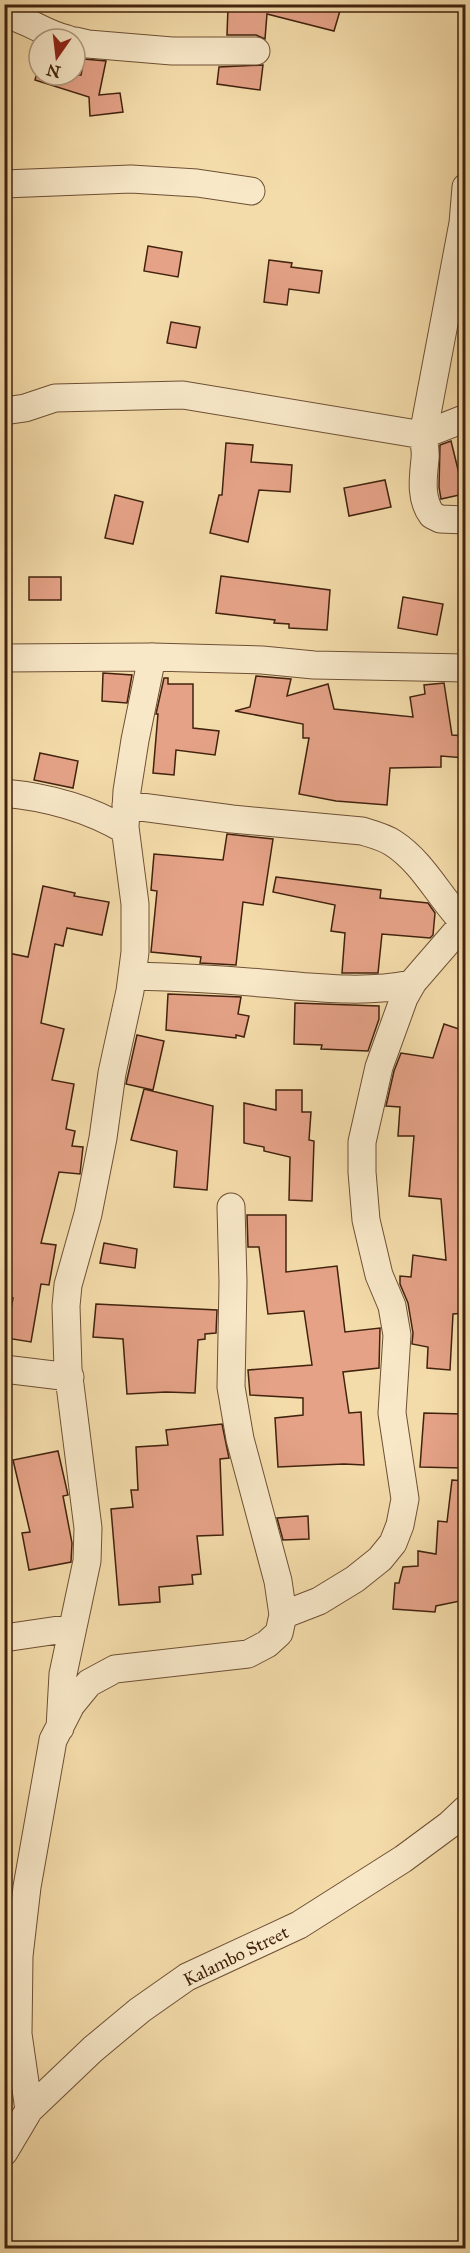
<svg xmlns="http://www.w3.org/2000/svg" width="470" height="2253" font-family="'IM FELL Great Primer',serif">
<rect width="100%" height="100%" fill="#f4dcaa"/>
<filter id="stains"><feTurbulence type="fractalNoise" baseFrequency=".00333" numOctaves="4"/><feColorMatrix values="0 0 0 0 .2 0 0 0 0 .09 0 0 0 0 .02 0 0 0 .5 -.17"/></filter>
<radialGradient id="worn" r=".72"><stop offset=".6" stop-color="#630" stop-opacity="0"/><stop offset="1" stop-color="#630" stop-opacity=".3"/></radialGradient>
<path fill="#e5a287" stroke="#41220e" stroke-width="1.5" d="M245,4H342L334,31L267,14L265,39L256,35H227L228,7H245Z
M84,59L106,61L99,95L120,93L123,112L90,116L89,97L35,80L36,76L81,75Z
M263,65L260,90L217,84L219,67Z
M148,246L182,252L178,277L144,271Z
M269,260L292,263L291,267L322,271L319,293L289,289L287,305L264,302Z
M171,322L200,327L196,348L167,343Z
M451,441L464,494L441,499L439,487L440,445Z
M226,443L253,445L251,462L292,465L290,492L259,490L248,542L210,533L219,495H222Z
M385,480L391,507L349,516L344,488Z
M115,495L143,502L133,544L105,538Z
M221,576L330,590L327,630L289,628V624L274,623L275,620L216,613Z
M29,577H61V600H29Z
M403,597L443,604L437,635L398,628Z
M103,673L132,675L127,703L102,701Z
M256,676L291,679L287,696L328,684L334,709L413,717L410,697L425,694L424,685L444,683L452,735L465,736V758L441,756V767L390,768L387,805L336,801L299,794L309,738H303V724L235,711L250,707Z
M164,678H168V684H193V728L219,731L215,755L176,750L174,775L153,773L158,714H156Z
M40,753L78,761L73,788L34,780Z
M227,834L273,839L263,905L243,902L236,965L200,963L201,957L151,952L157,891L151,890L154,854L223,860Z
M276,877L381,890L380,898L428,903L435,913L433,935L430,938L382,934L378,973H342L345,933L331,931L335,905L273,892Z
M43,886L75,893L74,896L109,902L102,935L67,928L63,946L55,944L41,1023L64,1029L52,1080L74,1084L66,1129L75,1131L72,1146L83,1147L80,1174L59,1172L41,1243L56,1245L49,1285L41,1284L31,1342L6,1338L13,1298L4,1297V970L8,953L28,957Z
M168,994L241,997L238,1014L249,1016L244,1037L236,1035V1038L166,1030Z
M295,1003L379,1006V1019L368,1051L321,1049L322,1045L294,1044Z
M444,1024L465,1031V1313L453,1314L450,1370L427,1368L428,1347L412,1344L413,1333L408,1303L400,1284V1276L411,1277L413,1255L446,1260L441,1199L409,1196L414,1136H398L400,1107L386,1106L394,1071L401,1053L433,1058Z
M137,1035L164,1041L153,1090L126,1084Z
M144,1089L213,1106L207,1190L174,1187L177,1151L131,1140Z
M276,1090H302V1112H311L309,1140L314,1141L312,1201L289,1200L290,1157L264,1151V1147L244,1143V1103L276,1110Z
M247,1215H286V1272L337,1266L345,1332L380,1328L379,1368L343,1372L349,1413L361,1412L364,1465L344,1464L278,1467L275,1418L303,1415V1398L250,1395L248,1370L312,1365L304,1311L268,1314L259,1247H248Z
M104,1243L137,1249L135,1268L100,1263Z
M96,1304L217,1310L216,1333L205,1334V1339L198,1340L195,1393L166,1392L127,1394L123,1339L93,1337Z
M424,1413L463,1414L462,1468L420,1467Z
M222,1424L229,1458L220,1459L223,1535L197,1536L201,1574L192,1575L193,1584L159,1587L160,1602L119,1605L111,1509L133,1507L131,1490H138L136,1447L168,1445L166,1430Z
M58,1451L68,1495L63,1496L72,1543L71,1562L29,1570L22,1533L30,1532L13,1460Z
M452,1480L465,1481V1528L462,1559H465V1600L436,1606L435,1612L393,1609L395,1583H399L403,1567L418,1566V1551L436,1554L438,1521L447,1522Z
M308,1516L309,1539L283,1540L277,1518Z"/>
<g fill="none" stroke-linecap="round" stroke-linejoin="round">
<g stroke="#6e5035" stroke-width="29">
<path id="street" d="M4,14C27,19 45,34 67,39
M75,41L88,44L172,51H256
M4,184L131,179L197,183L251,191
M466,187L463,223L423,435C424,443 426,451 425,459C423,478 420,499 432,515L440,519L466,520
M4,411L25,408L55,398L183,395L423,435L466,418
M4,658L152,657L262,660L314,665L466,668
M4,793C47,797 88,808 125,830
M126,805L232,819L362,831C372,834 384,837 393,843C424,863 440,899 466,925
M132,976C175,977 218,979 261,983C312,987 362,994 412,984
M4,1369L70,1377
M283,1615L319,1601L355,1579L380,1559L393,1543L400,1525L405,1499L392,1413L397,1335L392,1306L379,1275L366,1220L362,1172V1142L379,1067L404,998L413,982L464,923
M4,1638L72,1628
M60,1728L63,1674L87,1561L88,1528L68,1369L66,1306L68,1285L88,1214L103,1138L112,1073L130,991L135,952V904L125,827L127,791L135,740L152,657
M29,2110L18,2034L19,1956L27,1887L53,1740L71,1705L89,1683L115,1669L248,1654L267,1644L279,1633L283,1615L278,1581L240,1439L231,1387L233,1282L231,1207
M4,2152L29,2110L93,2049L140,2010L187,1977L299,1925L403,1859L449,1825L466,1809"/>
</g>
<use href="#street" stroke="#f8e8c8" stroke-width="27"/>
</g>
<g text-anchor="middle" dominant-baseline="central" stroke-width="4.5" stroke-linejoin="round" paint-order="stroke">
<g font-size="18" fill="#41220e" stroke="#f8e8c8">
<text transform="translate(236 1956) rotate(-26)">Kalambo Street</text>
</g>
</g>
<rect width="470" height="2253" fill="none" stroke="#f4dcaa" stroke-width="24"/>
<rect x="6" y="6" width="458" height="2241" fill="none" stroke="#41220e" stroke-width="3"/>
<rect x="12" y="12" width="446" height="2229" fill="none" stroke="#41220e" stroke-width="1.5"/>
<g transform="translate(57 57) rotate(194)"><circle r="28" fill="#f8e8c8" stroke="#af997e" stroke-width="1.5"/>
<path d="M0-4.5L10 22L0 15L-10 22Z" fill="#8f2418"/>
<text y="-9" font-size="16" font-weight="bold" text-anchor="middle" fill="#41220e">N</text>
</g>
<rect width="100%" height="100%" filter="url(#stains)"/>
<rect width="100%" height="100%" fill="url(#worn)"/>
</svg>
